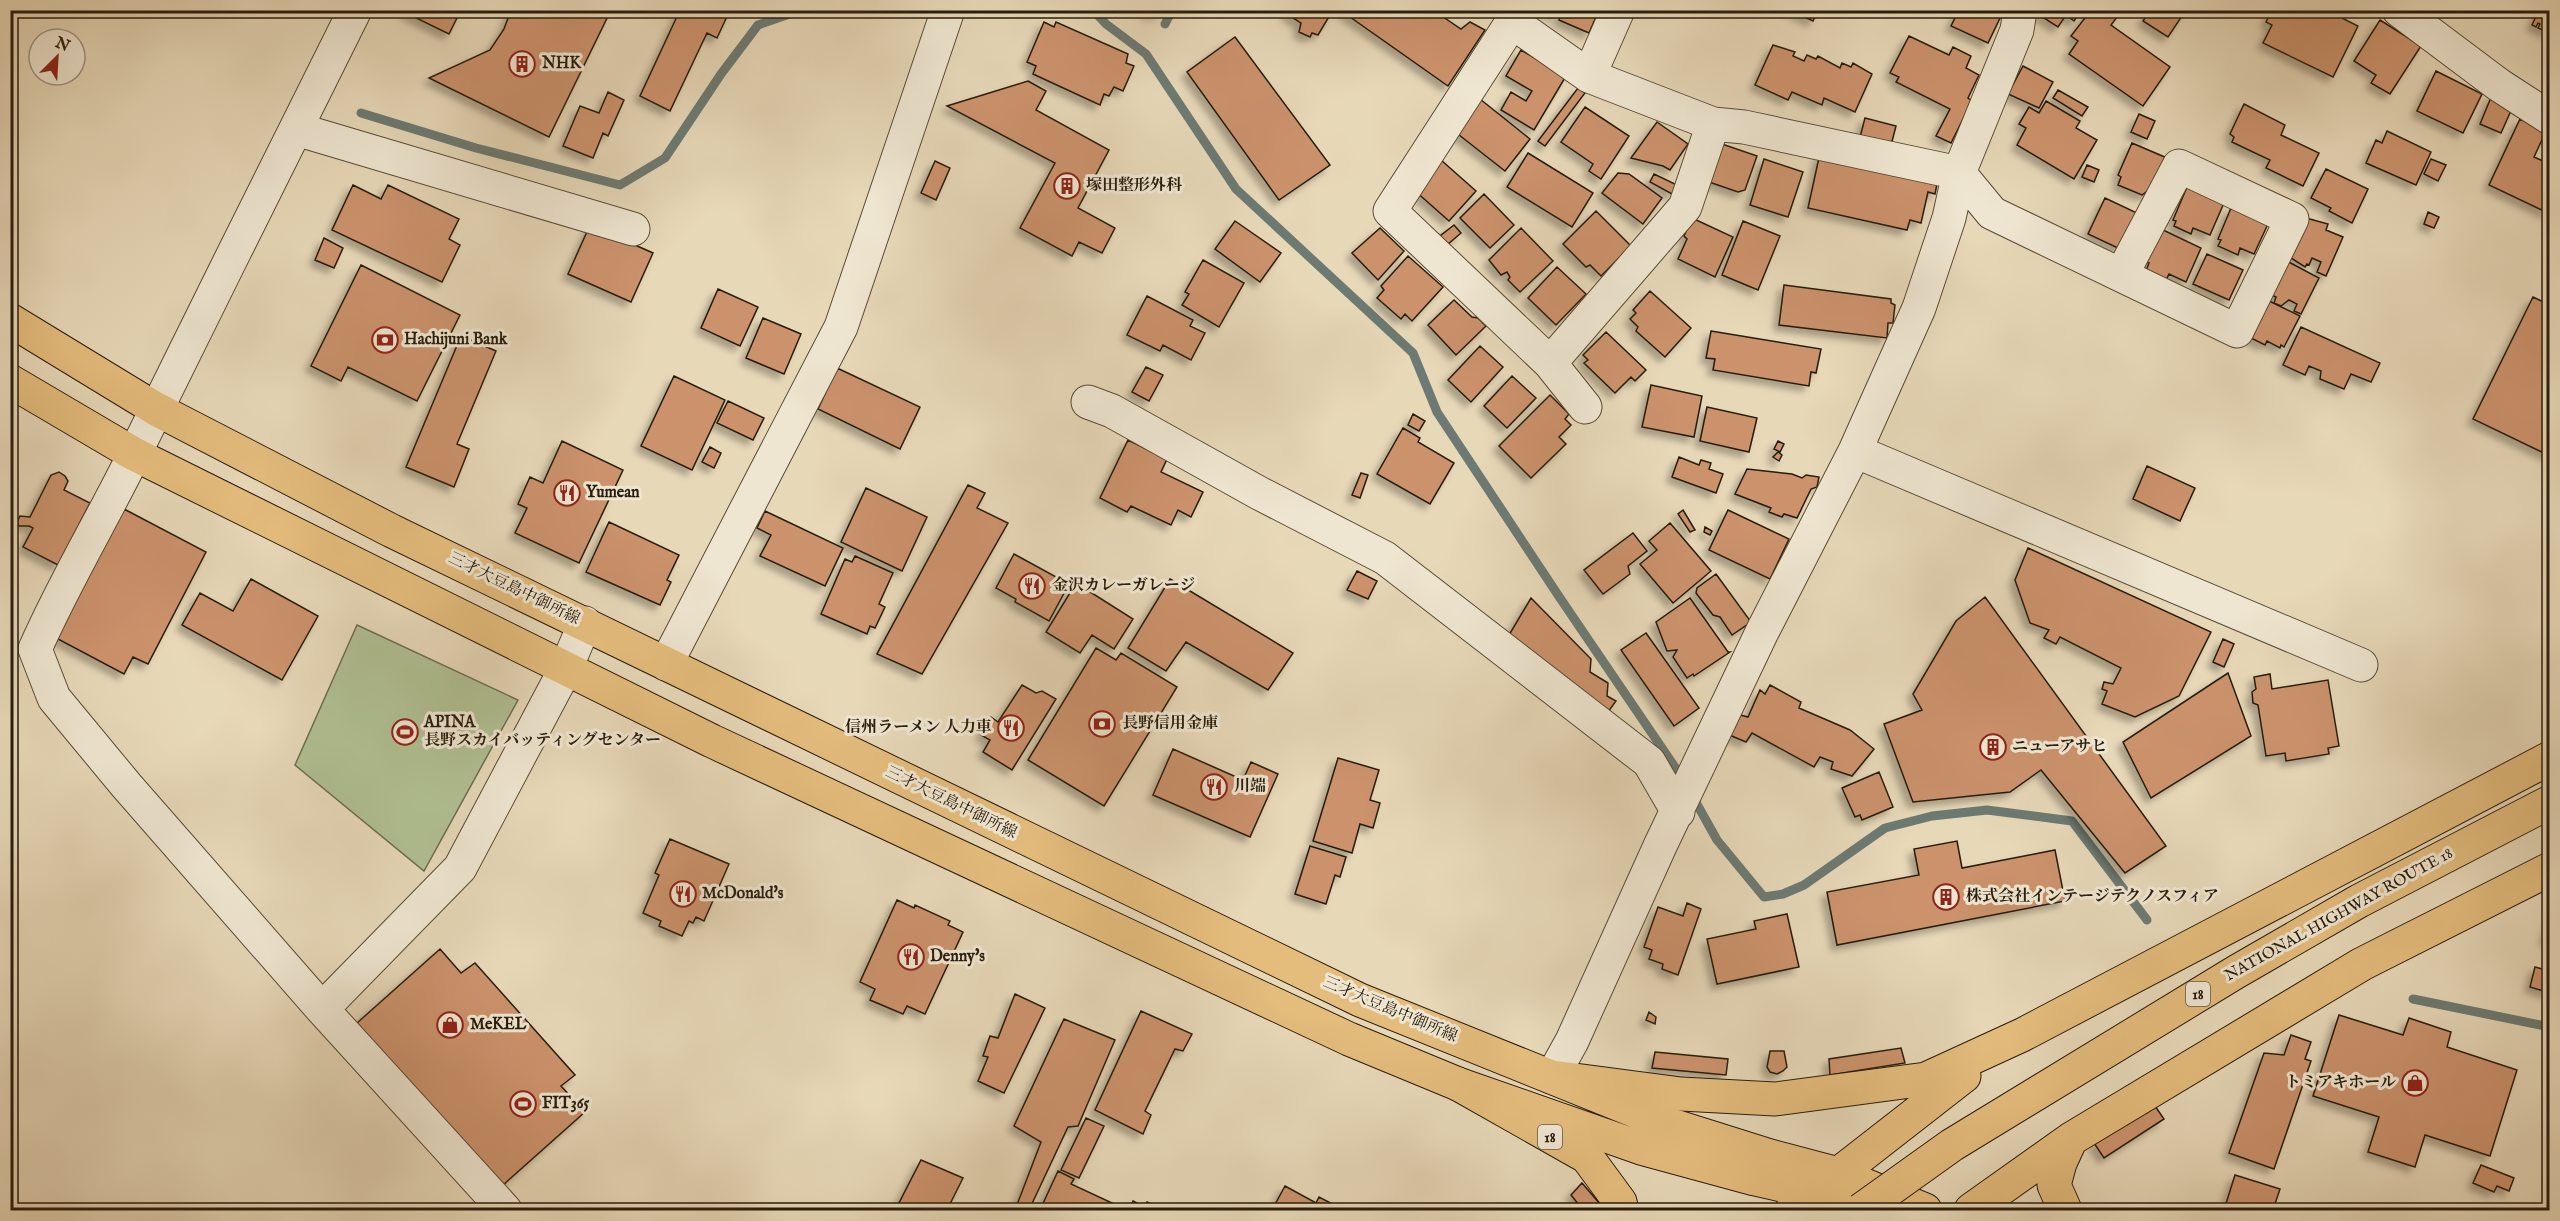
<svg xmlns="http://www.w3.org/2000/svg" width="2560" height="1221" font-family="'IM FELL English','Noto Serif JP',serif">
<defs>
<filter id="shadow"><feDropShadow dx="-5.5" dy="5.5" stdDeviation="3" flood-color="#0004"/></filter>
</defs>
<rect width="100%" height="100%" fill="#e7d8b8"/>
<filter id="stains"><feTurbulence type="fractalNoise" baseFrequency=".00333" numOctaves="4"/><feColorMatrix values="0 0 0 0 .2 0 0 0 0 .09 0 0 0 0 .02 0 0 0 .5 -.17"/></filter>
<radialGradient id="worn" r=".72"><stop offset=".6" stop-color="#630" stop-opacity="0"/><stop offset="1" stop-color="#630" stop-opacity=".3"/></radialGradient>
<path fill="#b0c093" stroke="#6c6e50" stroke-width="1.5" d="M357,625L518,700L424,871L295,765Z"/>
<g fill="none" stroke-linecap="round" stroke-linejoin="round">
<path stroke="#6c7a73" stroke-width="9" d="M1093,10L1106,24L1146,54L1236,189L1413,353L1437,412L1560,598L1683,779
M1165,24L1172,10
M361,113L476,148L620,185L665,158L721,74L758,25L801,10
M1693,797L1717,840L1764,897L1783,894L1804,885L1885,828L1932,816L1987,810L2072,821L2147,920
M2413,999L2550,1027"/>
</g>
<path fill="#cb926c" stroke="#281c0c" stroke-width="1.5" filter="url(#shadow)" d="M408,10H461L449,34L406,13Z
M511,10H611L549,137L429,78L490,50L504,29Z
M680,10H730L717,38L707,33L670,111L640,96Z
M1142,10H1161L1160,14L1154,12L1153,15Z
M1289,10H1333L1318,35L1312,33L1310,37L1299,32L1301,23L1287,14Z
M1344,10H1433L1461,29L1470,22L1485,30L1448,86L1343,12Z
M1544,10H1558L1556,16Z
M1563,10H1599L1589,33L1559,20Z
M1790,10H1818L1813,21Z
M1959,10H1988L2001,16L1988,43L1951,26Z
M2081,10L2074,21L2066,15L2058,27L2033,11Z
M2091,10H2116L2120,13L2111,25L2170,67L2143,106L2069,54L2078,41L2071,36Z
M2150,10H2186L2168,37L2143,21Z
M2272,10L2282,14L2284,10H2336L2343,14L2342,18L2358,26L2333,77L2263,43L2272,25L2266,22Z
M2539,10H2550V29L2547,32L2538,28L2540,24L2538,23L2536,27L2532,25Z
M2380,20L2421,46L2390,94L2371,83L2376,75L2354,61Z
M1044,22L1054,27L1056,22L1128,54L1126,63L1134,66L1123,91L1114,87L1109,96L1104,94L1100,105L1033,74L1036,66L1027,62Z
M1909,36L1949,55L1953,47L1971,56L1966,68L1979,75L1968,98L1972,101L1951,143L1936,136L1950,109L1896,82L1899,77L1890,73Z
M1235,37L1330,165L1279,200L1187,72Z
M1773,45L1795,52L1793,56L1804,61L1807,55L1816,59L1818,56L1840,68L1842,63L1851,67L1853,63L1872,74L1855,112L1824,98L1822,105L1792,92L1788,100L1755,85Z
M1521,50L1566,76L1534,130L1501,110L1511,92L1526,101L1532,91L1506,76Z
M2023,66L2053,82L2039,108L2008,94Z
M2436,71L2482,94L2463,133L2417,111Z
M1028,81L1046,91L1036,110L1109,150L1078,208L1115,228L1102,253L1079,242L1072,256L1020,228L1055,163L947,106Z
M1578,88L1585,93L1545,146L1538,141Z
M2058,90L2088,107L2082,116L2053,98Z
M608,92L624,100L608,136L603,133L593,158L563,146L580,106L599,113Z
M2492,95L2514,104L2501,133L2480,124Z
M1480,99L1530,139L1505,171L1454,131Z
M2046,101L2080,121L2076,128L2097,140L2074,179L2017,145L2026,128L2019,124L2029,107L2039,113Z
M2244,104L2285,125L2281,135L2319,153L2303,186L2266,168L2270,160L2232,142L2234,137L2230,134Z
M1585,107L1629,136L1601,179L1589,171L1593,164L1561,142Z
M2139,114L2155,121L2147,139L2131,132Z
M1865,118L1896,126L1890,149L1859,141Z
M2520,119L2546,131L2534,157L2550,164L2548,213L2489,185Z
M1657,122L1688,144L1670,170L1663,166L1631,158Z
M2387,131L2431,152L2416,185L2366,163L2376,140L2382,143Z
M2132,143L2167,158L2151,194L2146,192L2142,195L2118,185L2121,177L2118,175Z
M1722,144L1757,156L1745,190L1738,192L1709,182Z
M1528,153L1593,193L1572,227L1507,187Z
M1820,153L1938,179L1935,194L1928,192L1921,223L1910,220L1907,230L1808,208Z
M1764,159L1803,172L1788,217L1750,205Z
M2431,159L2446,165L2438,181L2424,174Z
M1441,160L1476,191L1449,221L1414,190Z
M935,161L950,168L936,200L921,193Z
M2087,165L2099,170L2094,182L2082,177Z
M2326,169L2368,189L2352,223L2329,211L2331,208L2311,198Z
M1618,173L1629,174L1662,198L1643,224L1602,193Z
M1654,174L1677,185L1672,194L1650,182Z
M353,185L381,199L388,185L459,219L449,239L460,245L442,282L332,230Z
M2187,187L2224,203L2210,235L2193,228L2191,234L2174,226L2176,221L2173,220Z
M1484,194L1514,225L1490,248L1460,218Z
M2105,198L2137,213L2120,249L2088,234Z
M2231,208L2268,224L2254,254L2240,248L2238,255L2218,246L2221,240L2218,239Z
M1596,211L1631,246L1601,276L1590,265L1586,267L1563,244Z
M2428,212L2439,217L2434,228L2424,224Z
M1692,218L1733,237L1715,277L1678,259L1687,239L1684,236Z
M2306,218L2328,224L2326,230L2343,237L2326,276L2317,272L2321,262L2312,258L2309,265L2307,264L2305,267L2291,258Z
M1235,221L1281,253L1260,282L1215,249Z
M1743,221L1780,236L1758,290L1722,275Z
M590,225L653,253L631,302L568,274Z
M1454,225L1461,233L1447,245L1440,236Z
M1380,228L1404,251L1378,280L1352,253Z
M1521,228L1553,261L1520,292L1508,280L1510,277L1507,272L1501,275L1489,260Z
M2161,229L2201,248L2186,282L2169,274L2166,280L2146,271L2149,263L2146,262Z
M324,238L343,248L334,268L315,260Z
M2207,254L2243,270L2229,300L2193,284Z
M1408,256L1443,287L1412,321L1405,314L1401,319L1377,298L1384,290L1381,286Z
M2283,259L2319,278L2301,314L2294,311L2297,304L2289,300L2281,306L2274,303L2276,297L2271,295Z
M1203,260L1244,283L1219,327L1182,305L1189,294L1185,292Z
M361,265L460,315L417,401L348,367L341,381L311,366Z
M1557,267L1586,294L1556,325L1528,298Z
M1784,285L1891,299V303L1895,305L1893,323H1888L1887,338L1779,325Z
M718,289L758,307L740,346L701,328Z
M1650,291L1691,328L1665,357L1636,331L1638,327L1630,319L1636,313L1633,310Z
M1147,296L1193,320L1190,326L1205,333L1191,360L1163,345L1160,351L1127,335Z
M2261,297L2300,316L2284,347L2281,345L2280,348L2267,341L2265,345L2243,334Z
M2533,297L2550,305V390L2543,404L2550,408V456L2473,419Z
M1454,300L1472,317L1478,318L1486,326L1456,355L1428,325Z
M763,318L801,334L784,374L746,358Z
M2301,327L2380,363L2371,382L2351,374L2344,389L2320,379L2321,371L2309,366L2305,375L2283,365Z
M1711,331L1821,349L1816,373L1811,372L1809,386L1713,370L1715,359L1706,358Z
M1606,332L1646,370L1635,381L1631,377L1615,393L1584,363L1588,360L1583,355Z
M461,336L496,351L457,444L469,449L454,487L406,467Z
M1480,346L1503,367L1471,402L1448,380Z
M1146,367L1163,375L1149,401L1132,392Z
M837,368L920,407L900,449L818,409Z
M674,376L725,400L692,470L641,446Z
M1512,376L1536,398L1507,428L1484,406Z
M1651,385L1702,396L1694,437L1642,427Z
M1550,395L1569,414L1565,419L1571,425L1559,437L1566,444L1531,478L1499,446Z
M728,401L764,418L753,440L717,423Z
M1707,407L1757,418L1749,452L1700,441Z
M1413,414L1425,421L1419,431L1408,425Z
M1403,428L1420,438L1418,442L1454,463L1430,504L1377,474Z
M1128,440L1167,459L1161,472L1203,492L1191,517L1178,510L1171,525L1131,506L1127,512L1100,498Z
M562,441L623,470L579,563L515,533L527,508L518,504L530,477L543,483Z
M1778,441L1784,444L1780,452L1774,449Z
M710,447L721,453L714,468L702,462Z
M1778,452L1782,455L1779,461L1773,457Z
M1679,457L1699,465L1701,460L1711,463L1709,469L1723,474L1716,493L1672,477Z
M2147,466L2195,488L2180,521L2133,499Z
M1747,469L1792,474L1802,478L1806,475L1819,477L1817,487L1811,489L1797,518L1784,514L1782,517L1769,512L1771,508L1735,494Z
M59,472L65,476L68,481L64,490L90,503L58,565L23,547L33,528L29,526H19L17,522L20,516L30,517L51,475Z
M1361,473L1368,475L1360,498L1352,495Z
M968,485L985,493L977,508L1008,523L922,674L877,654Z
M866,488L927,517L902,571L841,542Z
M124,509L206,552L148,664L133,657L124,674L56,638Z
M1683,510L1695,530L1690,532L1678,514Z
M1728,510L1789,539L1770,579L1709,550Z
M765,511L843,548L825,586L760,556L771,535L757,528Z
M609,522L679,555L667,580L671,582L660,605L586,572Z
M1670,523L1711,571L1673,603L1640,564L1657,550L1649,541Z
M1705,527L1712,531L1710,535L1704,532Z
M1633,533L1647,551L1628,566L1630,574L1603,594L1584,570Z
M2028,548L2211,632L2179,696L2135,717L2102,704L2107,691L2102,689L2104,682L2113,684L2121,668L2060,637L2056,644L2044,638L2049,630L2030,623L2015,580Z
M1014,554L1069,584L1049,621L1015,602L1016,599L996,588Z
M855,556L893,573L879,604L885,607L875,628L870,626L867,634L821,614L845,559L852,562Z
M1357,571L1377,581L1368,599L1347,590Z
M1716,574L1751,622L1732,635L1720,617L1713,615L1696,593L1697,588Z
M251,579L318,616L282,680L182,625L200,593L233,611Z
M1170,579L1293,653L1268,690L1186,642L1166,671L1128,648Z
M1076,583L1133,619L1114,649L1092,635L1080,653L1046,632Z
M1985,597L2166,846L2125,873L2041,770L2010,792L1913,802L1884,724L1922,710L1913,694L1956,621Z
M1531,598L1591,659L1590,672L1608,683L1607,696L1616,701L1605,716L1506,640Z
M1690,598L1728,652H1730L1694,676L1693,674L1687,678L1673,657L1677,650L1667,651L1656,622Z
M1646,633L1699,708L1674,726L1621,650Z
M2223,639L2234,644L2224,667L2213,662Z
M1096,648L1116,660L1121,653L1177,687L1104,806L1028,760Z
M2228,673L2251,736L2151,798L2123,742Z
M2270,674L2272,689L2328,680L2339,746L2328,748L2329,754L2286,761L2285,753L2266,756L2258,705L2253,703L2252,692L2256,689L2254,677Z
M1022,685L1036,693L1042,691L1056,699L1012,770L983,752L990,740L981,735L991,717L998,722Z
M1770,685L1801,702L1799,708L1850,730L1874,749L1852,776L1831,769L1833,762L1820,757L1814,767L1752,733L1746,742L1727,734L1736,714L1748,717L1760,690L1765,694Z
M1173,749L1243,780L1251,762L1278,774L1250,837L1153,795Z
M1338,758L1379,770L1370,800L1380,803L1373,828L1360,824L1352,853L1313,841Z
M1879,772L1893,807L1862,820L1860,815L1855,817L1842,788Z
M670,839L729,864L704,921L696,917L693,923L689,921L682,936L659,926L661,921L643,913L659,875L655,873Z
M1957,841L1962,868L2055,850L2065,901L1837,945L1827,892L1919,875L1914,849Z
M1310,846L1346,857L1340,877L1335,875L1326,904L1295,894Z
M897,900L914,908L915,905L950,921L948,925L963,932L925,1014L907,1006L903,1014L870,1000L875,989L860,982Z
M1687,903L1701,909L1678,975L1662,969L1663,964L1649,959L1652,950L1644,947L1658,907L1683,916Z
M1787,914L1799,967L1717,984L1707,939L1756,929L1754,921Z
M2550,922V941L2545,939Z
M440,949L461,973L475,963L575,1075L561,1086L585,1112L502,1186L357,1023Z
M2535,967L2550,971V993L2530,987Z
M1015,994L1045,1008L1004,1093L978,1081L988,1057L983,1056L990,1036L998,1038Z
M1141,1011L1192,1034L1183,1051L1175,1049L1145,1111L1151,1115L1143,1134L1095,1110Z
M1649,1012L1656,1017L1655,1024L1646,1020Z
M2339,1015L2403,1035L2409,1018L2451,1032L2447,1047L2517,1070L2490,1156L2425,1135L2415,1167L2368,1152L2379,1117L2313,1096Z
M1064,1019L1115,1040L1078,1126L1068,1127L1029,1210H1015L1041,1142L1014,1126Z
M2291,1035L2311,1042L2305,1059L2311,1061L2274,1169L2229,1153L2264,1053L2284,1055Z
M1901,1048L1905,1063L1830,1075L1829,1059Z
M1770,1051H1784L1787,1067L1783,1071L1777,1074L1770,1072L1767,1067Z
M1655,1052L1728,1059L1726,1075L1652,1068Z
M2155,1106L2164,1119L2104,1158L2094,1143Z
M1086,1118L1104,1126L1079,1178L1061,1170Z
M921,1160L963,1178L947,1210H914L899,1203Z
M2481,1165L2514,1178L2509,1191L2497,1186L2494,1192L2473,1183Z
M1058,1171L1074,1179L1071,1184L1127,1210H1040Z
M2235,1175L2280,1189L2273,1210H2224Z
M1582,1183L1600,1204L1602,1210H1583L1571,1195Z
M1285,1186L1316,1203L1319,1197L1344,1210H1272Z
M1133,1201L1144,1207L1147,1202L1165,1210H1129Z
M1200,1204L1209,1210H1195Z"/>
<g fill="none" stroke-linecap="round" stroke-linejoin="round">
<g stroke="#584b37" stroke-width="35">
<path id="minor" d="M355,10C281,159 207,306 134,455C102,520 64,583 35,649L54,698L126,785L322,1009L505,1210
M1618,10L1589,76L1713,124L1744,127L1959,173L1992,213L2237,331L2292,219L2179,166L2122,274
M2399,10L2499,85L2550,118
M296,129L633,229
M1550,363L1685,207L1713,124
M1088,402L1112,411L1259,493L1385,558L1649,762L1678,812
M1585,407L1550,363L1390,211L1512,22L1589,76
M1855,451L2361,665
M666,664L841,327L948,10
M322,1009L460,868L566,668L585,623
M1552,1077L1572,1041L1660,846L1762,632L1855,451L1919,308L1949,218L1959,173L2017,30L2020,10"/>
</g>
<g stroke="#281c0c" stroke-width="35">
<path id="major" d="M10,320L156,409L392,531L1360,1000L1665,1123L1770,1156L1838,1174L1925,1210
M10,381L134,454L712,741L1349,1039L1458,1084L1641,1148L1755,1179L1837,1197"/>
</g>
<g stroke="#281c0c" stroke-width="35">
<path id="highway" d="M1552,1077L1681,1094L1775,1099L1926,1079L2022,1035L2550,758
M1458,1084L1587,1157L1620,1202L1622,1210
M1792,1210L1964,1076
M1971,1210L2071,1139L2362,964L2550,869
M2065,1210L2054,1185L2060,1163L2071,1139"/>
</g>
<use href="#minor" stroke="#efe6d1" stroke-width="33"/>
<use href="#major" stroke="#e4bc7c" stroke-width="33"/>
<use href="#highway" stroke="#e4bc7c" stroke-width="33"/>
<g stroke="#281c0c" stroke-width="35" stroke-linecap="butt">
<path id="highway-bridge" d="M1861,1210L1952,1145L2236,972L2359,901L2550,802"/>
</g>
<use href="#highway-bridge" stroke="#e4bc7c" stroke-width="33"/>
</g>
<defs>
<g id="building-ring" transform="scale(1.35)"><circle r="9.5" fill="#efe6d1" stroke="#8f2418" stroke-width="1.5"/><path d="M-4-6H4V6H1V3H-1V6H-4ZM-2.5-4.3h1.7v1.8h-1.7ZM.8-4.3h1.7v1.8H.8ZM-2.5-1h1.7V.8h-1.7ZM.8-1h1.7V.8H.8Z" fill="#8f2418"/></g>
<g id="bank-ring" transform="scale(1.35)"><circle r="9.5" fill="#efe6d1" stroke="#8f2418" stroke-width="1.5"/><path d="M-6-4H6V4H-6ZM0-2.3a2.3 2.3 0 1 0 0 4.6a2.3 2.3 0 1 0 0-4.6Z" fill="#8f2418"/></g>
<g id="restaurant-ring" transform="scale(1.35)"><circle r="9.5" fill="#efe6d1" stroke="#8f2418" stroke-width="1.5"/><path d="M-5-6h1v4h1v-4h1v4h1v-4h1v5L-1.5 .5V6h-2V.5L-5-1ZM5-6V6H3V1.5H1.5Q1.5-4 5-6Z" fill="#8f2418"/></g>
<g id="stadium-ring" transform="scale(1.35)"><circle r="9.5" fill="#efe6d1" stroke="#8f2418" stroke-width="1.5"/><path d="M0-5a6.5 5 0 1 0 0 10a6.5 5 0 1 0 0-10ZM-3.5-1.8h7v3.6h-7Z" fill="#8f2418"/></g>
<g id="shop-ring" transform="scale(1.35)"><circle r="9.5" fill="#efe6d1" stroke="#8f2418" stroke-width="1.5"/><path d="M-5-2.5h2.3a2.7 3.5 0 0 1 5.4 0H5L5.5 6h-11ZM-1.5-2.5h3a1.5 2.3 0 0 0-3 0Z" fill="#8f2418"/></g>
</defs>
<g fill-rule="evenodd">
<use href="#building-ring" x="522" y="64"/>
<use href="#building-ring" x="1067" y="186"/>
<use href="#bank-ring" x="385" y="340"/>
<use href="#restaurant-ring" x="567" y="493"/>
<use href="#restaurant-ring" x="1032" y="586"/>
<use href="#bank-ring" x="1102" y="724"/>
<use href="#restaurant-ring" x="1011" y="728"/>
<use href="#stadium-ring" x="405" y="732"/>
<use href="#building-ring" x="1993" y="747"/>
<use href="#restaurant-ring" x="1214" y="787"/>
<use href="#restaurant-ring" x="683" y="894"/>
<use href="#building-ring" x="1946" y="897"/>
<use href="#restaurant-ring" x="911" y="957"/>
<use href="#shop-ring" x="450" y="1025"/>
<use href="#shop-ring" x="2415" y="1083"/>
<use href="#stadium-ring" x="523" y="1104"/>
</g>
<g text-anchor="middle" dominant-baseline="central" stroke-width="6" stroke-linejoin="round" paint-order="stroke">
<g fill="#efe6d1" stroke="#645947" stroke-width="1.5">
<rect x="2186" y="982" width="24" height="24" rx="4.5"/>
<rect x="1538" y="1125" width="24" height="24" rx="4.5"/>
</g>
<g font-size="15" font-weight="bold" fill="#281c0c">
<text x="2198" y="994">18</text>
<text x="1550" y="1137">18</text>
</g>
<g font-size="16" font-weight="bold" fill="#281c0c" stroke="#efe6d1" text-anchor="start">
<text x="542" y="64">NHK</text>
<text x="1086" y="186">塚田整形外科</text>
<text x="404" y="340">Hachijuni Bank</text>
<text x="586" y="493">Yumean</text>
<text x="1052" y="586">金沢カレーガレージ</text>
<text x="424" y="723">APINA<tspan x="424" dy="18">長野スカイバッティングセンター</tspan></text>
<text x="1122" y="724">長野信用金庫</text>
<text x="992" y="728" text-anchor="end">信州ラーメン 人力車</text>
<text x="2012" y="747">ニューアサヒ</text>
<text x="1234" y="787">川端</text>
<text x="702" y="894">McDonald's</text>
<text x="1966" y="897">株式会社インテージテクノスフィア</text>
<text x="930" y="957">Denny's</text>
<text x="470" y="1025">MeKEL</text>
<text x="2396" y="1083" text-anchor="end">トミアキホール</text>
<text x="542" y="1104">FIT365</text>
</g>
<g font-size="16" fill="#281c0c" stroke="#efe6d1">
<text transform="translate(514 589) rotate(26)">三才大豆島中御所線</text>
<text transform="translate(951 803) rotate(26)">三才大豆島中御所線</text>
<text transform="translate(2339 915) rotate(-29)">NATIONAL HIGHWAY ROUTE 18</text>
<text transform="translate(1390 1010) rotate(23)">三才大豆島中御所線</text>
</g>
</g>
<rect width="2560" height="1221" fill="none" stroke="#e7d8b8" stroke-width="36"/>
<rect x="12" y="12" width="2536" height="1197" fill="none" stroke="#281c0c" stroke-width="3"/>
<rect x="18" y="18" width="2524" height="1185" fill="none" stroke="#281c0c" stroke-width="1.5"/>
<g transform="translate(57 57) rotate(24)"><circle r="28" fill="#efe6d1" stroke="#9f9582" stroke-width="1.5"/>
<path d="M0-4.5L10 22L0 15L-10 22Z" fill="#8f2418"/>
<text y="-9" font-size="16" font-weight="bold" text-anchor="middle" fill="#281c0c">N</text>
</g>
<rect width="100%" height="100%" filter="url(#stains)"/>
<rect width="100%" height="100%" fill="url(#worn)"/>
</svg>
